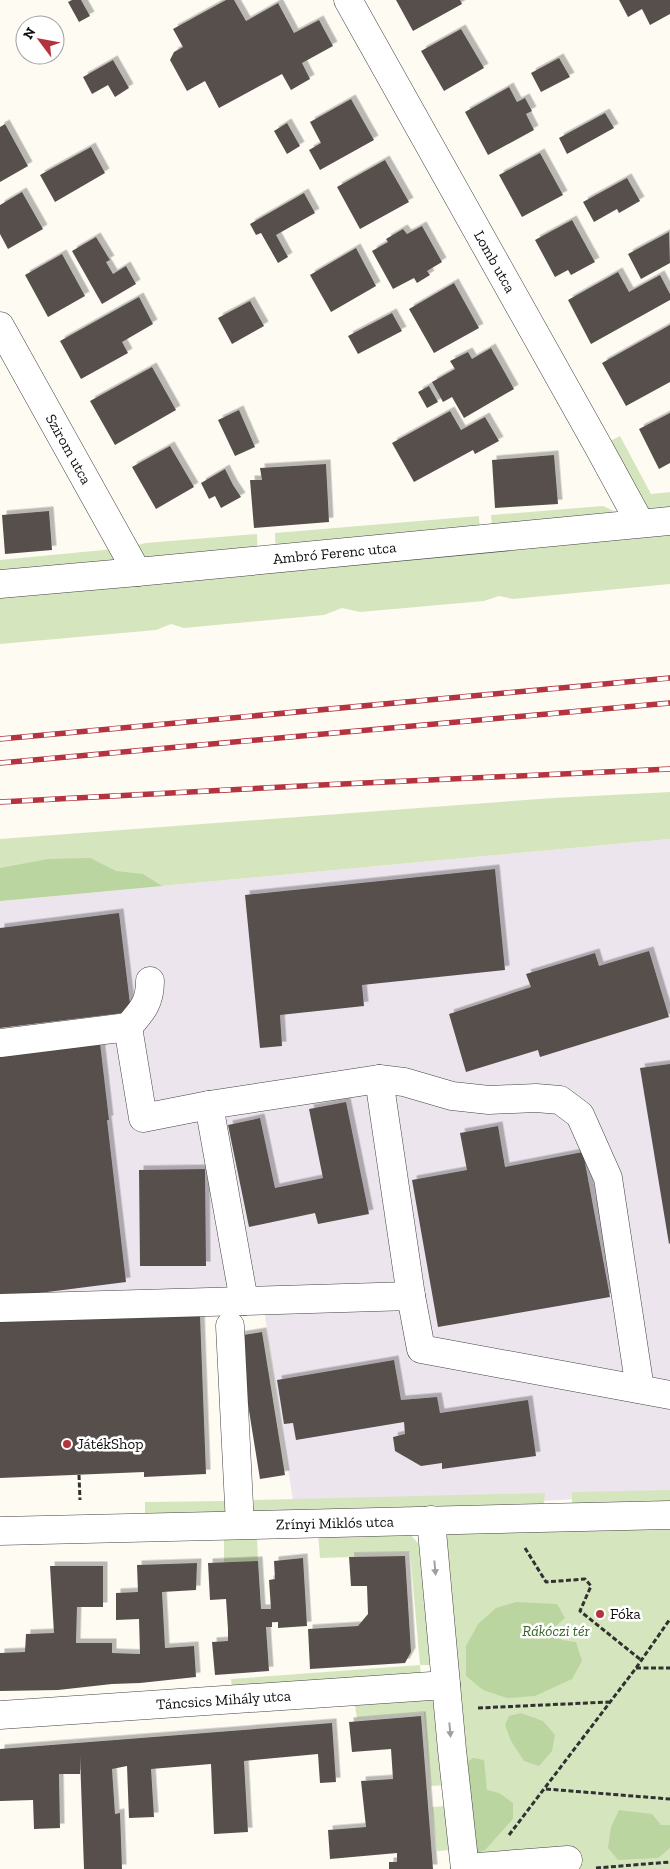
<svg xmlns="http://www.w3.org/2000/svg" width="670" height="1869" font-family="'Zilla Slab',serif">
<defs>
<filter id="shadow"><feDropShadow dx="4.5" dy="-4.5" stdDeviation="0" flood-color="#0004"/></filter>
</defs>
<rect width="100%" height="100%" fill="#fefbf3"/>
<path fill="#ece5ed" d="M670,839V1494L295,1514L262,1296L0,1306V901Z"/>
<path fill="#d5e6be" d="M620,436L651,494L670,492V584L513,599L499,596L484,601L360,612L342,608L324,615L184,628L171,624L156,630L0,644V560L124,548L146,543L257,534L258,560L276,559L275,533L479,516L480,539L493,538L491,515L603,506L616,512L633,511L606,443Z
M670,792V839L0,901V839L553,798Z
M670,1490V1506L572,1504V1492Z
M545,1493L544,1503L536,1511L263,1517L254,1511V1500Z
M226,1501V1511L220,1517L145,1519V1502Z
M670,1515V1869H465L431,1520Z
M318,1533H409L423,1549L431,1665H420L421,1677L232,1689L231,1679L420,1665L410,1552L353,1553V1557L320,1558Z
M257,1538L258,1561L224,1563V1540Z
M429,1699L434,1701L445,1785L431,1786L424,1712L357,1718L355,1705Z
M447,1806L450,1850L437,1851L432,1807Z"/>
<path fill="#bad59f" d="M90,858L116,871L143,874L162,886L0,901V868L48,859Z
M516,1602L557,1604L565,1618L555,1627L562,1640L576,1642L582,1661L572,1679L535,1696L507,1698L483,1690L466,1676V1646L478,1624L496,1608Z
M521,1713L543,1721L555,1735L552,1751L539,1766L524,1761L511,1741L505,1725L509,1716Z
M473,1758L484,1760L487,1790L499,1793L513,1803V1819L485,1850L475,1854L463,1765Z
M619,1810L652,1814L661,1825H670V1848L658,1858L618,1860L608,1848L611,1827Z"/>
<path fill="#57504c" filter="url(#shadow)" d="M72,0H81L90,16L79,22L68,2Z
M226,0H234L246,21L278,3L294,33L319,20L333,46L302,63L310,79L291,90L282,74L219,108L205,81L187,91L170,60L174,52L183,47L173,29Z
M396,0H460L462,4L413,31Z
M619,0H670V14L650,25L642,9L628,17Z
M461,29L484,68L444,91L421,51Z
M559,58L570,77L541,92L531,73Z
M113,60L129,88L115,97L108,85L92,94L83,77Z
M509,87L517,102L525,98L532,111L526,114L534,130L488,155L465,112Z
M351,99L374,140L320,170L309,150L321,143L310,122Z
M605,113L614,128L567,154L559,138Z
M287,123L300,146L287,154L274,131Z
M5,124L28,166L0,182V127Z
M91,147L105,173L55,202L40,175Z
M540,153L563,195L522,217L499,175Z
M385,160L409,202L360,229L337,187Z
M627,178L640,201L619,213L617,209L594,222L583,202Z
M22,192L43,229L8,249L0,234V205Z
M304,193L315,213L276,235L288,257L278,263L261,233L256,235L250,224Z
M572,220L595,262L571,275L568,270L555,277L535,240Z
M422,226L442,262L427,271L430,275L417,283L414,278L393,289L372,251L388,242L386,239L403,229L407,234Z
M669,232L670,263L641,279L628,254Z
M96,237L110,260L106,262L113,274L126,266L136,284L102,304L72,251Z
M356,248L376,286L331,312L310,275Z
M62,254L85,296L48,317L25,275Z
M618,272L629,292L660,275L670,294V300L591,344L568,300Z
M454,283L479,328L434,353L409,309Z
M139,297L153,324L122,342L128,353L81,379L60,341Z
M250,301L264,326L232,344L218,318Z
M392,313L402,331L358,354L348,336Z
M670,325V382L626,406L602,363Z
M491,348L514,389L464,418L452,397L443,402L432,382L455,369L450,361L468,352L472,359Z
M152,367L176,410L115,445L90,401Z
M429,386L438,402L427,408L418,392Z
M239,410L255,447L235,456L218,420Z
M450,411L461,430L485,417L499,441L475,454L473,450L414,482L392,443Z
M670,413V463L659,469L639,429Z
M170,446L194,487L156,509L132,467Z
M554,455L558,504L495,508L492,460Z
M326,464L329,522L254,528L250,480H262L260,468Z
M225,469L233,485L241,497L221,508L215,496L209,499L201,483Z
M49,511L52,550L5,554L2,515Z
M495,869L505,970L362,985L364,1006L280,1015L282,1046L260,1048L245,895Z
M119,913L131,1012L0,1028V928Z
M649,951L669,1017L540,1057L538,1050L466,1072L449,1014L531,987L526,974L595,953L599,966Z
M100,1043L109,1120H107L126,1282L0,1298V1056Z
M670,1064V1243L669,1244L640,1068Z
M346,1102L369,1214L318,1224L315,1213L249,1227L228,1125L260,1118L275,1188L323,1178L309,1109Z
M498,1126L505,1167L583,1152L610,1297L438,1327L412,1180L467,1170L460,1133Z
M205,1169L206,1266H140L139,1170Z
M200,1315L206,1474L144,1477V1472L0,1478V1322Z
M262,1332L285,1475L260,1479L237,1336Z
M394,1360L401,1400L437,1397L440,1413L528,1400L536,1456L442,1469V1463L421,1466L395,1451L393,1437L405,1434L404,1422L296,1440L293,1423L284,1424L277,1380Z
M405,1556L411,1652L405,1663L310,1669L308,1629L358,1626L368,1614L367,1586H351L349,1557Z
M303,1558L307,1626L278,1628V1622H272V1627H266L269,1671L215,1675L212,1642L228,1641V1629L226,1599L210,1600L208,1563L258,1561L261,1609H271L269,1580L275,1579L274,1561Z
M197,1563L196,1590L162,1592L165,1648L194,1646L196,1677L140,1683L112,1684L58,1690L0,1691V1653L25,1652L26,1634L54,1633L50,1566H103V1607H77L76,1643H112V1653L140,1654L139,1619L116,1620V1593L138,1592L137,1565Z
M421,1716L433,1869H389V1862H397V1853L330,1859L328,1830L366,1827L361,1781L393,1779L391,1749L352,1752L349,1722Z
M332,1723L336,1782L320,1783L318,1754L244,1761L248,1832L214,1834L211,1764L151,1769L154,1817L129,1818L127,1766L112,1769L115,1814L120,1813L122,1869H84L80,1756V1774H59L60,1828L34,1829L33,1800L0,1801V1749Z"/>
<g fill="none" stroke-linecap="round" stroke-linejoin="round">
<g stroke="#424242" stroke-width="29">
<g id="minor">
<path id="s1" d="M348,0L598,446L640,523"/>
<path id="s2" d="M0,326L137,572"/>
<path id="s3" d="M0,584L137,572L670,521"/>
<path d="M128,1027C142,1011 150,1003 150,981"/>
<path d="M0,1043L128,1027L143,1118L209,1105L379,1079L404,1082L452,1096L489,1100L536,1098L560,1100L580,1115L608,1178L640,1389"/>
<path d="M379,1079L411,1296L421,1349L670,1395"/>
<path d="M209,1105L244,1301L411,1296"/>
<path d="M0,1308L244,1301"/>
<path d="M230,1326L240,1525"/>
<path d="M431,1520L452,1750L465,1869"/>
<path id="s4" d="M0,1531L670,1515"/>
<path id="s5" d="M0,1715L446,1685"/>
<path d="M465,1868L568,1860"/>
</g>
</g>
<path stroke="#313131" stroke-width="3" stroke-dasharray="5 2.5" stroke-linecap="butt" d="M79,1475L80,1500
M525,1548L546,1582L585,1579L591,1586L580,1611L641,1660
M636,1668H670
M478,1708L609,1702
M546,1789L670,1799
M509,1835L636,1668L670,1619
M596,1868L670,1862"/>
<use href="#minor" stroke="#fff" stroke-width="28"/>
<g stroke="#b4333e" stroke-width="5.5">
<path id="rail" d="M0,739L670,678
M0,763L670,703
M0,802L321,785L670,769"/>
</g>
<use href="#rail" stroke="#fff" stroke-width="4" stroke-dasharray="11" stroke-linecap="butt"/>
</g>
<defs><path id="oneway-solid" d="M-6-.8H1V-3.2L6.5 0L1 3.2V.8H-6Z" transform="scale(1.25)"/></defs>
<g fill="#9f9f9f">
<use href="#oneway-solid" transform="translate(435 1568) rotate(85)"/>
<use href="#oneway-solid" transform="translate(450 1730) rotate(85)"/>
</g>
<g fill="#b4333e" stroke="#fff" stroke-width="2">
<circle cx="67" cy="1444" r="5"/>
<circle cx="600" cy="1614" r="5"/>
</g>
<g text-anchor="middle" dominant-baseline="central" stroke-width="5" stroke-linejoin="round" paint-order="stroke">
<g font-size="15" fill="#0f0f0f" stroke="#fff">
<text stroke="none"><textPath href="#s1" startOffset="300">Lomb utca</textPath></text>
<text stroke="none"><textPath href="#s2" startOffset="141">Szirom utca</textPath></text>
<text stroke="none"><textPath href="#s3" startOffset="336">Ambró Ferenc utca</textPath></text>
<text stroke="none"><textPath href="#s4" startOffset="335">Zrínyi Miklós utca</textPath></text>
<text stroke="none"><textPath href="#s5" startOffset="224">Táncsics Mihály utca</textPath></text>
</g>
<g font-size="15" fill="#0f0f0f" stroke="#fff" text-anchor="start">
<text x="77" y="1444">JátékShop</text>
<text x="610" y="1614">Fóka</text>
</g>
<g font-size="15" font-style="italic" fill="#346224" stroke="#fff">
<text x="556" y="1631">Rákóczi tér</text>
</g>
</g>
<g transform="translate(40 40) rotate(302)"><circle r="24" fill="#ffffff" stroke="#9f9f9f"/>
<path d="M0-4L9 19L0 12L-9 19Z" fill="#b4333e"/>
<text y="-8" font-size="14" font-weight="bold" text-anchor="middle" fill="#0f0f0f">N</text>
</g>
</svg>
